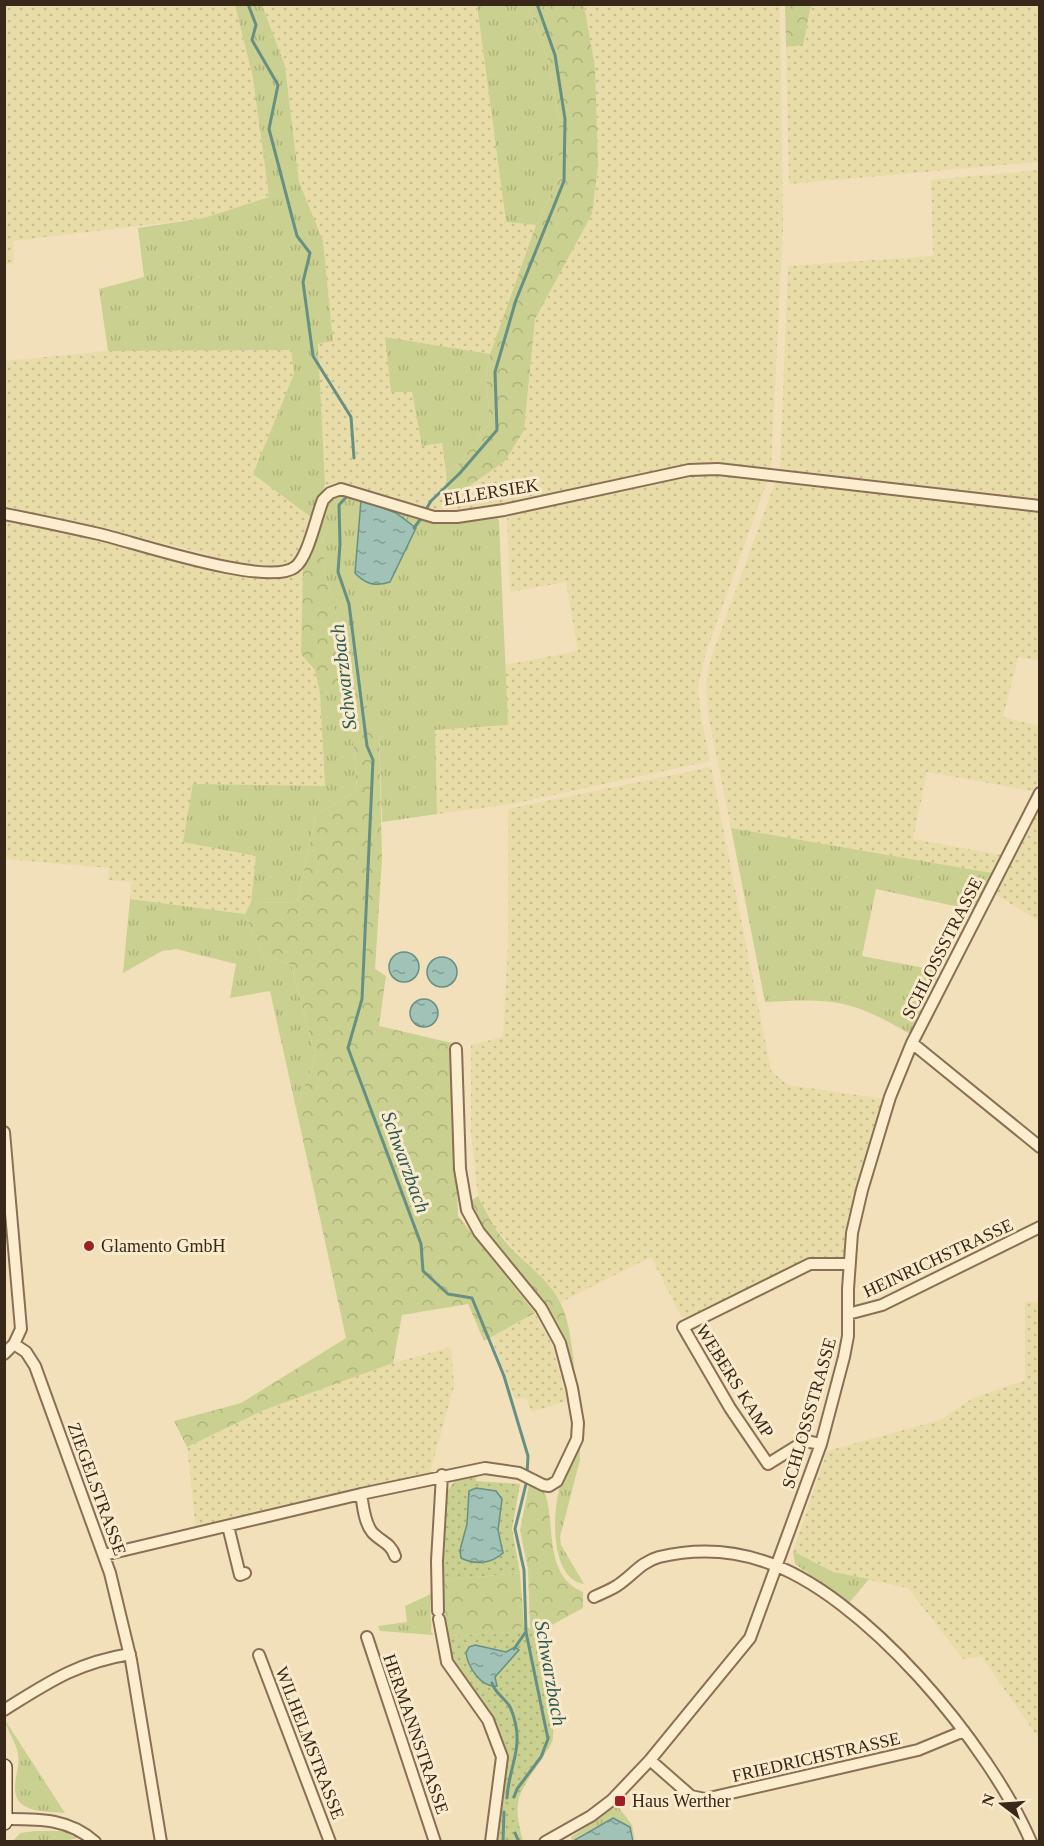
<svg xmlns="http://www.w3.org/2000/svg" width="1044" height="1846" font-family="Georgia,serif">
<defs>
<pattern id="farmland-dots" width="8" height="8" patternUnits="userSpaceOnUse" patternTransform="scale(1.5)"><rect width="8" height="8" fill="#e8dca8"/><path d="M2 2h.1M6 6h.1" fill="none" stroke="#c8bd90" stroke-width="1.8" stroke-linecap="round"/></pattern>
<pattern id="grass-tufts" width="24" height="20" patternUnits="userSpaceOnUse" patternTransform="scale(1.5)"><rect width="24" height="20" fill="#cad08f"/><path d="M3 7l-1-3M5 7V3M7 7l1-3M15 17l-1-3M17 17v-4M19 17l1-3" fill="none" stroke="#aeb37b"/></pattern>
<pattern id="forest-crowns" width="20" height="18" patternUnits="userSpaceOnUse" patternTransform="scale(1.5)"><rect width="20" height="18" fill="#cad08f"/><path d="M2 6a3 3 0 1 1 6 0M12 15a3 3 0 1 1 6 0" fill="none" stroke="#aeb37b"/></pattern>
<pattern id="park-dots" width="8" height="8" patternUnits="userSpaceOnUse" patternTransform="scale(1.5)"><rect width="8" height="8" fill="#cad08f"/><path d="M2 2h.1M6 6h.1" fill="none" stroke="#aeb37b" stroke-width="1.8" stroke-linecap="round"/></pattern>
<pattern id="water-ripples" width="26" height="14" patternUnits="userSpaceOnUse" patternTransform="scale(1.5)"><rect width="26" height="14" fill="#a0c2b7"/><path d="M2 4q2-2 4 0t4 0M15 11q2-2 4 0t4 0" fill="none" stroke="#839e94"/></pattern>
</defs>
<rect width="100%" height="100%" fill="#f2e0bb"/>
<path fill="url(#farmland-dots)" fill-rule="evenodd" d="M5,5H235L253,78L269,197L204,218L13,241L14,263L5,265Z
M262,5H477L506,222L536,225L490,354L385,337L412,391L422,446L442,443L449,499L524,430L535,319L592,214L598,166L595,67L584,5H780L783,228L771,468L721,463L687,465L501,505L436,513L404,500L348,484L325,485L318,344L333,341L323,242L299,182L285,66Z
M811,5H1039V162L789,184L786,47L803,45Z
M1039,170V501L780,470L788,266L933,256L931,180Z
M292,350L294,374L253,474L312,518L299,558L305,564L303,570L301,654L315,670L320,693L325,786L257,856L251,902L245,914L130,899L131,882L108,880L109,868L5,859L4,361L108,351ZM101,528L208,554V555L201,566L98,541Z
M719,474L768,479L705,655L698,687L701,717L710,761L512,804L437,814L435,730L508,725L504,665L578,651L566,582L510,592L507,519L511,512L689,475Z
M776,480L1039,512V661L1018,657L1003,717L1039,726V779L1033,791L927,772L913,839L1001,855L992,873L731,828L708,714L706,684L711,658Z
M711,767L771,1071L788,1085L885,1099L856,1189L843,1259H810L701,1316L690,1319L681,1316L651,1257L561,1302L490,1222L478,1196L471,1132V1045L503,1037L508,946V809Z
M1039,804V921L993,893Z
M1025,1302H1039V1739L982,1657L963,1659L908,1588L833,1572L793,1551L827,1451L940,1420L973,1398L1025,1380Z
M535,1313L552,1345L567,1401L532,1412L526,1398L515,1399L491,1338Z
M451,1347L454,1386L430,1472L196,1529L187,1447L264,1410L393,1363Z"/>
<path fill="url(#grass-tufts)" d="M235,5H262L285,66L299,182L323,241L333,341L318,344L325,485L312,518L253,474L294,374L291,350L108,351L99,289L144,277L138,228L204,218L269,197L253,78Z
M477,5H528L547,56L559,119V178L536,225L506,222Z
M385,337L490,354L486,377L490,423L457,466L446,472L442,443L422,446L412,392H391Z
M344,492L382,501L432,522L495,516L499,521L508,725L435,730L437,814L382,822L379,732L371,723L363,689H357L325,574L322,534L316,530L331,500Z
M350,690L357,791L316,814L297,903L251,902L256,856L183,842L193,784L325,786L320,693Z
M731,828L992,873L973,910L876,889L862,956L940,971L910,1034C851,999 832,998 765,1002Z
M130,899L245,914L262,955L291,965L316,1057L296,1108L270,991L230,998L236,964L176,949L162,951L123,973Z
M580,1440V1460L560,1537L561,1545L584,1584C549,1579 552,1509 561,1483C565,1469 574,1454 580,1440Z
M793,1551L833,1572L869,1579L850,1602L795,1564Z
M433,1593C427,1605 433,1618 431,1632L434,1635L380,1631L378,1626L407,1622L405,1606Z
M5,1720L65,1813C46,1811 14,1814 15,1787C15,1776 20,1766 18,1754C16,1741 7,1732 5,1720Z
M617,1805L632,1825L635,1841L630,1827L613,1818L572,1840L571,1837Z
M35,1831H64L77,1838L61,1842L13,1841L20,1833Z"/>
<path fill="url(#forest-crowns)" d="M528,5H584L595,67L598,166L592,214L535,319L524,430L505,461L449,500L446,472L457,466L490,423L486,377L490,354L536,225L559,178V119L547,56Z
M785,5H811L803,45L786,47Z
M316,530L322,533L325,574L357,689H363L371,722L379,732L382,858L375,969L386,976L379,1026L452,1043L458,1216L535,1313L484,1341L468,1304L402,1315L393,1363L264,1410L187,1447L174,1421L241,1403L346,1338L296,1108L316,1057L291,965L262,955L245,914L251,902L297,903L316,814L357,791L350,691L320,693L315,670L301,654L303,569Z
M478,1196C486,1212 493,1227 504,1240C521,1261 547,1277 560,1302C571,1322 573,1360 576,1383L564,1342L483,1229L471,1201Z
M529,1485L545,1492C556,1526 543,1575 583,1592V1608L537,1633L530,1628L528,1570L520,1530Z
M520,1573L524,1625L513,1632L448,1636L441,1580Z"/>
<path fill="url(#park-dots)" d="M477,1472L476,1481L520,1484L512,1529L520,1573L441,1580L444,1497L458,1475Z
M524,1625L537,1633C543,1666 556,1704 553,1737C553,1744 546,1751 543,1757C519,1794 511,1798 523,1841H495L504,1757L452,1661L448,1636L513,1632Z"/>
<path fill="url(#water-ripples)" stroke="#679085" stroke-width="1.5" d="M361,500L396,513L416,528L390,582C375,587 365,584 355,573Z
M389 967a15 15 0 1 1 30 0a15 15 0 1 1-30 0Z
M427 972a15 15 0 1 1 30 0a15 15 0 1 1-30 0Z
M410 1013a14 14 0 1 1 28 0a14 14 0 1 1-28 0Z
M476,1488L496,1491L502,1499L498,1530L503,1553C491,1564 475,1565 461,1558L460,1550L467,1524L469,1491Z
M475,1645L506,1652L515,1647L519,1650L495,1677L497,1686C481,1688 468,1667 466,1653L469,1647Z
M613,1818L630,1827L633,1841H573Z"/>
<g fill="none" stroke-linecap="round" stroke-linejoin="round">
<path stroke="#679085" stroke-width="3" d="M248,4L256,25L252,40L278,85L269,129L297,236L310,253L303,282L313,356L351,417L354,458
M349,494L339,505L340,544L338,572L349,604L367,746L373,760L362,999L348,1048L421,1244L423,1271L448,1294L472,1298L504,1376L528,1456L527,1474
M425,511L431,501L460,473L497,430L495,372L516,300L564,181L565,119L555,55L537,4
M414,528L422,517
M514,1649L525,1633
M492,1683C495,1694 507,1699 511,1709C526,1747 509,1763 507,1798
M514,1797L517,1789L541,1757L548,1739L526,1632L524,1570L515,1529L527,1480
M515,1833L519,1842
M503,1842L504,1812"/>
<g stroke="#8a6f54" stroke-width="14">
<path id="minor" d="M4,514C36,520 68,527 99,534C134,542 269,588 295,567C308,558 316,517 323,500L330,493L341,489L434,517H457L504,510L689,470L718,469L1040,506
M912,1043L1040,1147
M4,1132L21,1329L14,1344L4,1354
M848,1314L882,1305L1040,1227
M14,1344L26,1352L35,1366L110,1573L131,1660L161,1842
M821,1444L805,1441L768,1464L730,1408L683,1327L810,1264H849
M361,1494C363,1505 364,1522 372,1532C381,1542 391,1543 395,1556
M228,1526L240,1575L245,1573
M104,1555L361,1494L485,1468L519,1473L543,1485L549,1486L557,1481L577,1439L578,1423L572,1388L560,1343L541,1308L479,1232L467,1210L460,1169L456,1049
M594,1597C602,1593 611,1590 618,1585C633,1575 641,1562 659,1557C693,1549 730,1550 763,1561C864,1593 990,1746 1031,1842
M438,1611L437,1561L442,1475
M439,1619L447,1662L488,1720L502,1757L491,1842
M367,1637L435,1842
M259,1655L330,1842
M4,1710C49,1682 76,1663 130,1654
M650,1760L691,1796L705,1799L918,1750L964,1731
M5,1819C38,1819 69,1818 95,1842
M545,1842L591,1816L612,1800L650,1760L750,1638L821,1444L844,1357L848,1336V1289L852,1233L862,1190L890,1097L912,1043L1040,793"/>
</g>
<g stroke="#6c5037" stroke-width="18">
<path id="secondary" d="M4,1767V1822"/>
</g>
<use href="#minor" stroke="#fcedcf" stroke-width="10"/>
<use href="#secondary" stroke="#fcedcf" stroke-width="15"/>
</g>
<g fill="#9e1e23" stroke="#f8eacb" stroke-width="2">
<circle cx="89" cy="1246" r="6"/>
<rect x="614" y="1795" width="12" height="12" rx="3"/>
</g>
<g text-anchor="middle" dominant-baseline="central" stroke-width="6" stroke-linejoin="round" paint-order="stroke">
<g font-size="18" fill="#38281a" stroke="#f8eacb">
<text transform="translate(491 492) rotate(-9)">ELLERSIEK</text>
<text transform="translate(942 948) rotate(-63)">SCHLOSSSTRASSE</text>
<text transform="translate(938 1258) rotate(-25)">HEINRICHSTRASSE</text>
<text transform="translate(735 1381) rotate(58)">WEBERS KAMP</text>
<text transform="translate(809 1413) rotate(-74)">SCHLOSSSTRASSE</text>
<text transform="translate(97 1489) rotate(70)">ZIEGELSTRASSE</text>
<text transform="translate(416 1734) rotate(71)">HERMANNSTRASSE</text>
<text transform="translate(310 1743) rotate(69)">WILHELMSTRASSE</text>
<text transform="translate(816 1757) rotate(-13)">FRIEDRICHSTRASSE</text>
</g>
<g font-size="18" fill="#38281a" stroke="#f8eacb" text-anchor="start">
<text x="101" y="1246">Glamento GmbH</text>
<text x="632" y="1801">Haus Werther</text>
</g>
<g font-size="20" font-style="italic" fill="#285955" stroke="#f8eacb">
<text transform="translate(343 677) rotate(-97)">Schwarzbach</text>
<text transform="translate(406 1162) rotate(70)">Schwarzbach</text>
<text transform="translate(551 1673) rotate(80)">Schwarzbach</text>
</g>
</g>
<rect width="1044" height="1846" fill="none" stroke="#38281a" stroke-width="12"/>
<g transform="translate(1002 1804) rotate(287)" stroke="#f8eacb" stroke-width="4.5" paint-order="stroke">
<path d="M0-4.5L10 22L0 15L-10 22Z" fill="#38281a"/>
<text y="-9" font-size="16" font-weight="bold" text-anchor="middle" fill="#38281a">N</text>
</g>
</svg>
